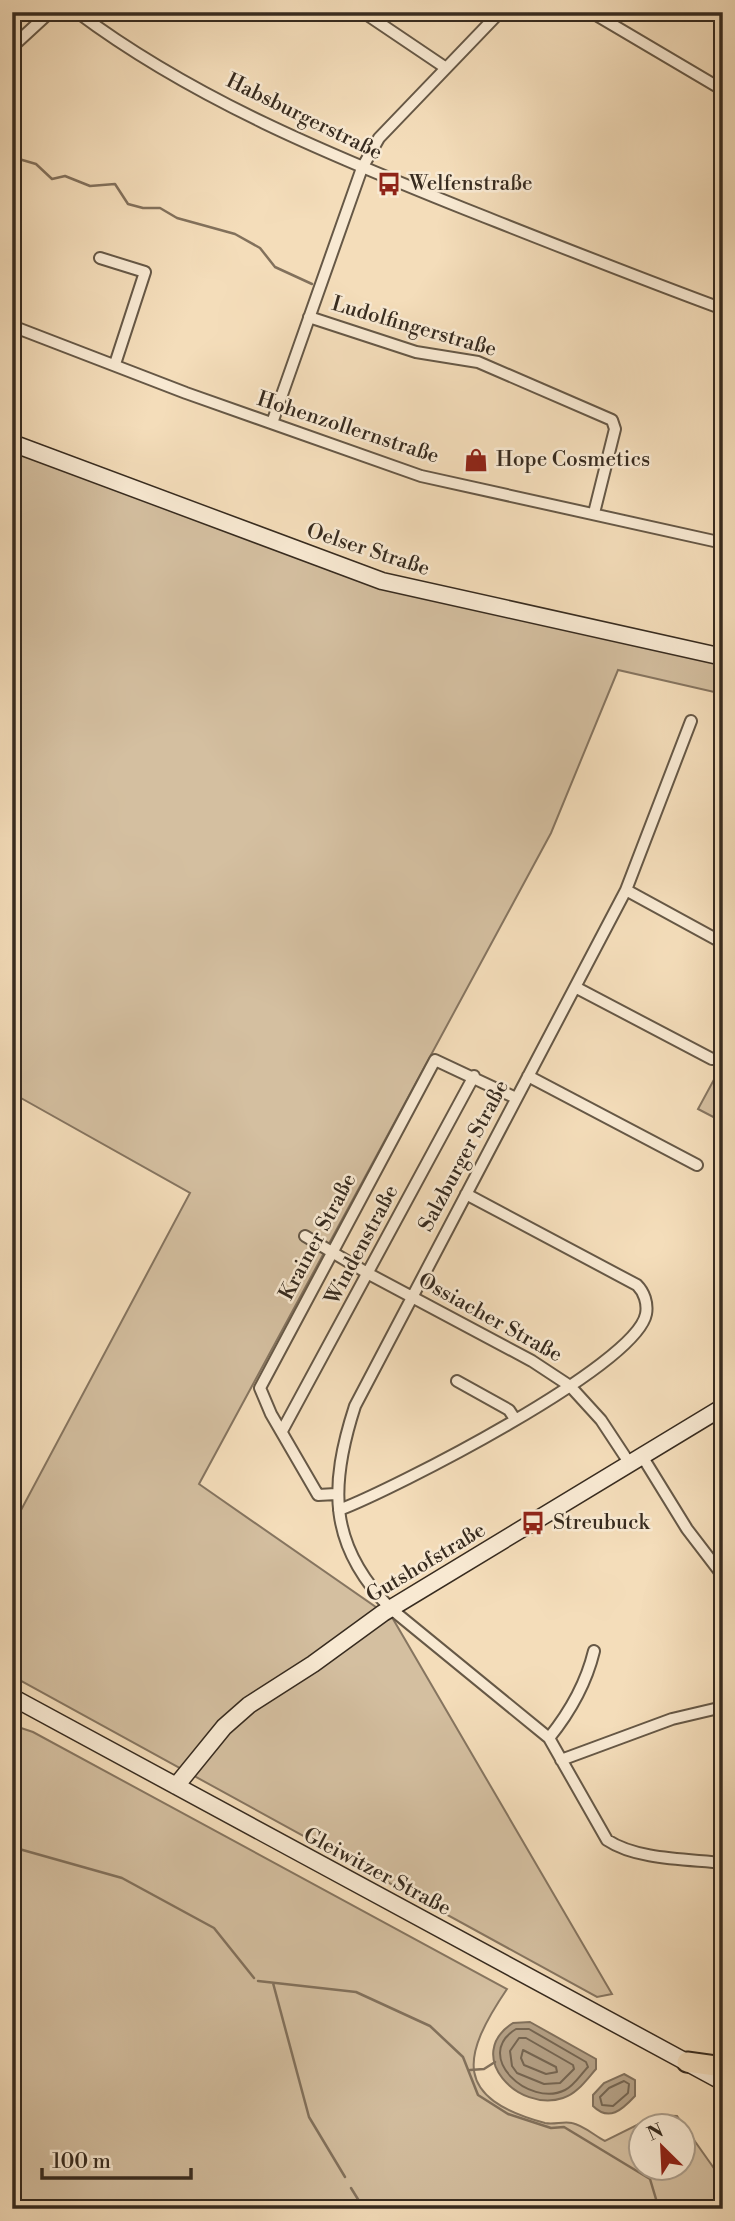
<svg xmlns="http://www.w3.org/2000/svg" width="735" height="2221" font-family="'Libre Bodoni',serif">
<rect width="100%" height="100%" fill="#f4ddba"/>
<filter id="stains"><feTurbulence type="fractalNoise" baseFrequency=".00286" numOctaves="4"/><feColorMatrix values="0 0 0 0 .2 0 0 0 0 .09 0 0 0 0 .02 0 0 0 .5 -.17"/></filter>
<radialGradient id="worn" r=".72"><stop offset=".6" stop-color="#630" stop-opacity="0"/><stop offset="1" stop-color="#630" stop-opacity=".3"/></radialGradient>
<path fill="#d4bfa0" stroke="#867560" stroke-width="2" fill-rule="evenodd" d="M12,451L374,585L723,663V694L618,670L551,833L199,1484L393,1619L612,1994L597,1997L12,1676V1527L190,1193L12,1093Z
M723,1063V1122L698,1109Z
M12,1725L33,1732L507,1989C461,2057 453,2098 545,2123C554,2125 563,2121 572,2123C583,2125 595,2136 605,2141L657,2115L677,2116L718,2174L717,2198L707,2209H12ZM682,2126V2168H640V2126Z"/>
<path fill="#b4a085" stroke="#82715c" stroke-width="2" d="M530,2022L596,2059V2069C587,2079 577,2094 563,2098C518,2113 463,2055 513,2023Z
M624,2074L635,2080V2096C622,2110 609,2122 593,2106V2095L604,2083Z"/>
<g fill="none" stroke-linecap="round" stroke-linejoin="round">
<path stroke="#766652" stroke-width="2" d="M516,2029H529L586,2062L588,2067C581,2074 574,2086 565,2090C529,2108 472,2056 516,2029Z
M519,2038H526L573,2065L574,2069L560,2083L544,2084L517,2073L512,2066L510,2051Z
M523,2050L556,2067L557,2072L546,2074L524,2065L521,2058Z
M624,2081L629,2084L628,2093L613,2106L602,2105L600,2097L609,2088Z"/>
<path stroke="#82715c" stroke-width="2.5" d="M12,157L36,164L52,179L65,176L90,186L115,184L128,204L143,208H160L177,218L235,234L260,248L275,267L312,284
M12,1847L122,1878L214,1928L254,1978
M258,1981L356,1992L430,2026L463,2057L478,2095L508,2114L551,2128L564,2127L650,2179L659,2209
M273,1983L309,2117L345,2177
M470,2070L484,2069L495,2062
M351,2188L364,2209"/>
<g stroke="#665846" stroke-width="14">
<path id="street" d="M77,12C193,99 330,155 465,209C551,243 636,277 723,309
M363,12L446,68
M591,12L723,90
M12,47L50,12
M100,258L145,272L115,364
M309,317L416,352L478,362L612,420L615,429L594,513
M12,326L186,393L421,476L723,543
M272,423L362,168L379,138L500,12
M691,721L626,890L355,1406C329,1486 328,1545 390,1608L549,1738L607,1840C637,1860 687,1859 723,1863
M626,890L723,943
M575,987L712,1059
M528,1076L697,1165
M305,1236L369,1274L532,1361L570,1386L601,1420L630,1464
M457,1381L509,1410L515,1419
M282,1431L474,1076
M642,1456L687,1529L723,1576
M336,1494L318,1495L271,1414L260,1388L435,1060L516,1098
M339,1510C392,1490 636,1366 646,1314C648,1303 644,1292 637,1285L466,1194
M549,1738C570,1712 586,1684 594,1651
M561,1760L672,1719L723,1707"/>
</g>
<g stroke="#372b1f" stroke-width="19">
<path id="secondary" d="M12,443L382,581L723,657
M12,1697L723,2082
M176,1786L224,1727L249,1705L313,1664L383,1613L723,1407"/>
</g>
<g stroke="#372b1f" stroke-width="23">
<path id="highway" d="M687,2062L723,2067"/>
</g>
<use href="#street" stroke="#f8e9d2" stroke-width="10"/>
<use href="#secondary" stroke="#f8e9d2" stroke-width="16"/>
<use href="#highway" stroke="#f4ddba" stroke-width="19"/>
</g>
<defs>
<g id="bus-bare" transform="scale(1.89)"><path d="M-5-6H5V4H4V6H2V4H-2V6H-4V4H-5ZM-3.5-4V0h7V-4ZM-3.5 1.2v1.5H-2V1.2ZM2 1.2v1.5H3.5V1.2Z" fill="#8f2418" stroke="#f8e9d2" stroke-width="2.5" paint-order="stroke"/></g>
<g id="shop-bare" transform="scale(1.89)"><path d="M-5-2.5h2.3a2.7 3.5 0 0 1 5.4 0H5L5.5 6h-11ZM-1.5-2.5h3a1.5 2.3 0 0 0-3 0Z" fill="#8f2418" stroke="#f8e9d2" stroke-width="2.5" paint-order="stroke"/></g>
</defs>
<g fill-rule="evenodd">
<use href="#bus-bare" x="389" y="184"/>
<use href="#shop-bare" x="476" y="460"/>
<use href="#bus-bare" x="533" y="1523"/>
</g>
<g text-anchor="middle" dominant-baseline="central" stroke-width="5" stroke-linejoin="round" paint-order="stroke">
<g font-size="21" fill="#372b1f" stroke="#f8e9d2">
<text transform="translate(304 117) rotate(26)">Habsburgerstraße</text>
<text transform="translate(414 327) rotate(16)">Ludolfingerstraße</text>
<text transform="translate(348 428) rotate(18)">Hohenzollernstraße</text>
<text transform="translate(368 550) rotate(18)">Oelser Straße</text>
<text transform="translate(464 1156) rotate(-62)">Salzburger Straße</text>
<text transform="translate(318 1237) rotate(-62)">Krainer Straße</text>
<text transform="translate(362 1245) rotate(-62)">Windenstraße</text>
<text transform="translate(490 1318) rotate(29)">Ossiacher Straße</text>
<text transform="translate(426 1563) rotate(-31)">Gutshofstraße</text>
<text transform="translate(377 1872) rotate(28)">Gleiwitzer Straße</text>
</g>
<g font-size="21" fill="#372b1f" stroke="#f8e9d2" text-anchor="start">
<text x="409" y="184">Welfenstraße</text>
<text x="496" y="460">Hope Cosmetics</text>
<text x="553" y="1523">Streubuck</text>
</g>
</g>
<rect width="735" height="2221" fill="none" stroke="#f4ddba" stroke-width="42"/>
<rect x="14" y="14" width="707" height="2193" fill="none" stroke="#372b1f" stroke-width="3.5"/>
<rect x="21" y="21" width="693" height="2179" fill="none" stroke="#372b1f" stroke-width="2"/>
<g transform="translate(662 2147) rotate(336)"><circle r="33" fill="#f8e9d2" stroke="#ab9d8a" stroke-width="2"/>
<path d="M0-5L12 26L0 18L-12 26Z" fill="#8f2418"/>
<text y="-10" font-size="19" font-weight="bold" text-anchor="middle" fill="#372b1f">N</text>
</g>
<path d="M42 2168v10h149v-10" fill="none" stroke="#372b1f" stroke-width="3.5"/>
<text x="52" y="2168" font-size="21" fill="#372b1f" stroke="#f8e9d2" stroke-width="5" paint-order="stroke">100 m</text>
<rect width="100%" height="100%" filter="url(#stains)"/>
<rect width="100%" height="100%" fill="url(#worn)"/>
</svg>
